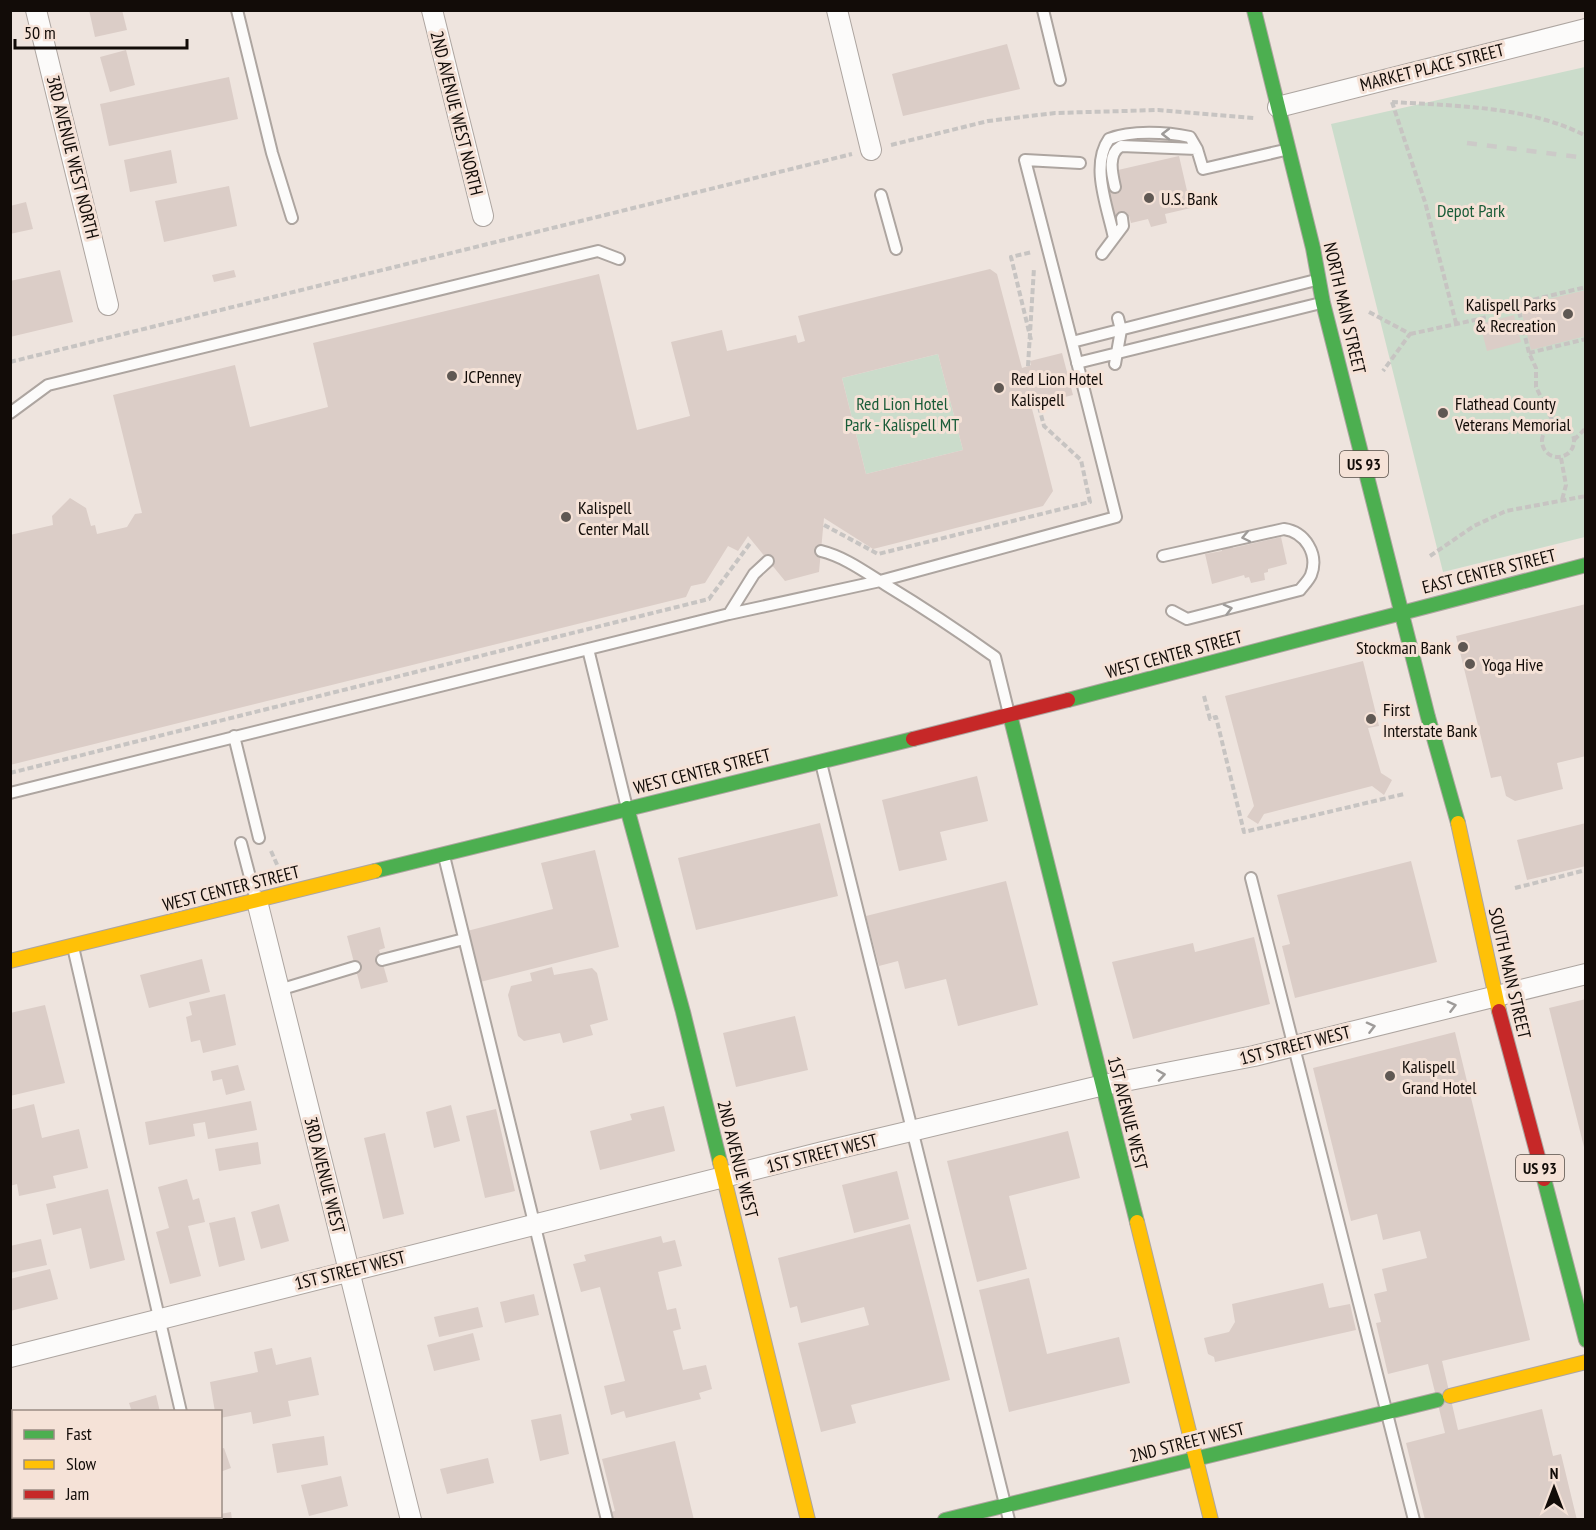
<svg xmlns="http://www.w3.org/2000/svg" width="1596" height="1530" font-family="'PT Sans Narrow',sans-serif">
<rect width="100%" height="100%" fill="#eee4de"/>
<path fill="#cbdccb" d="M1585,67V537L1443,572L1331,124Z
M938,354L963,450L866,474L842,378Z"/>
<path fill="#dbcdc7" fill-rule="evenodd" d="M89,10H122L127,30L95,37Z
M1007,44L1020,89L903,116L892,74Z
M126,50L135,85L110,92L100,57Z
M229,77L238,119L109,146L100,104Z
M171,150L177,183L130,192L124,160Z
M1179,156L1191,208L1165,214L1167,223L1151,227L1148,219L1131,223L1129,216L1115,220L1108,188L1121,185L1118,170Z
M229,186L237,226L164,242L155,201Z
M26,202L33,229L10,234V206Z
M990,269L997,274L1022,368L1031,365L1030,361L1062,353L1073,395L1041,403L1040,398L1030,401L1053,491L1043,506L873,549L824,518L819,572L785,581L748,536L738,551L728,546L705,583L691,586L686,597L10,765V535L53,525L52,516L70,498L86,508L91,526L95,525L97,534L127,527L135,514L142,513L113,395L235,365L250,427L328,407L313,343L599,274L637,430L690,416L671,342L722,330L727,351L796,335L798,343L805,341L798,316ZM938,354L963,450L866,474L842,378Z
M60,270L73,322L10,337V281Z
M234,270L236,277L214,282L212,275Z
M1586,290V336L1531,350L1520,306Z
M1514,315L1521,342L1487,351L1480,324Z
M1281,537L1287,564L1268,569V572L1264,573L1265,580L1251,583L1249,577L1245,578L1244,575L1212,584L1205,554L1222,551L1221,546L1233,544V548Z
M1586,604V756L1557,763L1563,789L1515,801L1506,796L1501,776L1491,778L1456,636Z
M1363,661L1379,726L1368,728L1381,773L1392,780L1384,795L1372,786L1264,814L1258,824L1247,817L1254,806L1225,696Z
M977,776L988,821L940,832L947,860L899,871L882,800Z
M820,823L838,896L696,930L678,858Z
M1586,823V866L1527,880L1517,840Z
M595,850L619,947L480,982L467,931L553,909L541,863Z
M1411,861L1437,962L1295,998L1282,946L1290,944L1277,895Z
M1006,881L1038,1005L958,1026L946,979L905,989L898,961L879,966L866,916Z
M380,927L385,948L379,950L388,982L361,989L347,936Z
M1254,937L1270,1004L1133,1039L1112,962L1193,943L1195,952Z
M202,959L210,992L149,1008L140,975Z
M552,967L554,975L592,968L597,973L608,1020L590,1025L593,1035L563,1043L560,1033L524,1041L518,1036L508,995L511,986L532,981L530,973Z
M225,994L236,1045L203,1053L200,1040L191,1042L186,1017L192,1015L189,1002Z
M1586,999V1151H1585L1549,1008Z
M45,1005L65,1083L10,1096V1013Z
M795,1016L808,1070L736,1087L723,1033Z
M1455,1032L1530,1340L1442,1361L1458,1430L1542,1409L1553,1456L1561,1454L1577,1520H1425L1406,1443L1445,1433L1428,1364L1388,1374L1376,1323L1381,1322L1374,1294L1387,1291L1382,1269L1427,1258L1420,1231L1383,1240L1377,1214L1351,1221L1313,1068Z
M238,1065L245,1090L226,1095L222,1079L213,1081L211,1071Z
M251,1101L257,1130L208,1139L205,1122L193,1124L195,1136L149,1145L145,1122Z
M34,1104L42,1138L79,1129L88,1168L53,1176L56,1188L19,1196L17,1184L10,1186V1110Z
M451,1105L460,1141L434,1148L426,1112Z
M664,1106L675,1151L600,1170L590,1131L632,1120L630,1114Z
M496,1109L515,1191L485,1198L466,1116Z
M1068,1131L1080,1178L1009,1196L1027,1269L977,1282L947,1161Z
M385,1133L404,1214L383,1219L364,1138Z
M258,1142L261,1164L219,1171L215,1149Z
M897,1171L909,1219L854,1233L842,1185Z
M187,1179L193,1200L199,1198L205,1222L188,1226L201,1276L170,1284L156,1232L169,1228L158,1187Z
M108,1189L125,1260L90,1269L81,1228L53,1235L46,1204Z
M279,1204L289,1241L261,1249L251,1212Z
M235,1217L245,1260L219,1267L209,1223Z
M910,1224L950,1380L851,1405L856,1423L821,1432L798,1343L869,1325L864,1307L801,1323L797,1306L790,1308L778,1258Z
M661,1236L663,1243L675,1240L682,1266L658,1272L667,1310L676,1308L681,1329L673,1331L683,1370L706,1365L712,1389L699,1393L701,1399L626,1418L624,1411L611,1415L604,1386L625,1381L600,1287L581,1292L573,1264L586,1261L584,1255Z
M41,1239L47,1265L10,1273V1246Z
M50,1269L58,1299L10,1311V1279Z
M1029,1278L1047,1354L1119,1337L1130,1383L1009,1412L979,1290Z
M1323,1283L1329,1308L1350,1304L1356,1330L1215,1362L1214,1357L1208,1354L1204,1338L1229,1332L1235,1322L1232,1304Z
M534,1294L539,1315L505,1323L500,1302Z
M478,1307L483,1327L439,1337L434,1317Z
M473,1333L480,1360L434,1371L427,1345Z
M272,1348L276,1365L311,1357L319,1395L288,1401L291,1416L253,1424L251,1412L220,1418V1412H215L210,1382L258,1372L254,1352Z
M156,1395L160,1412H132L129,1403Z
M561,1414L569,1454L540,1461L531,1420Z
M324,1436L328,1465L277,1473L272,1444Z
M675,1441L694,1520H613L611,1512L615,1511L602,1459Z
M224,1448L231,1468L220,1472V1449Z
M488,1458L494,1483L447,1494L440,1469Z
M341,1476L348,1506L309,1516L301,1485Z
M231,1512L232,1520H218L220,1514Z"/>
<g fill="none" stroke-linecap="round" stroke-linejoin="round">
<g stroke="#ada5a0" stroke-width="14">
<path id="lane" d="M237,10L272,153L292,218
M1043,10L1060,80
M1080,163L1025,160L1072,342L1316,280
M1115,187C1112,174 1107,154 1121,146L1197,149
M881,195L896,249
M1114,238C1108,208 1090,166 1109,139C1131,130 1167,132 1190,137L1197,149L1203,169L1285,150
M1102,254L1123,226L1122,218
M1077,363L1321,303
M1115,364L1121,330L1118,318
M10,413L48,385L598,251L619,259
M821,551C845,557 865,572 886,585C924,608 960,632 995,657L1009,714
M1163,556L1284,529C1305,532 1319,554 1311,575C1309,580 1303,586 1300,590L1187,619L1172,611
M729,614L754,574L768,561
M588,649L627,808
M234,736L259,838
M821,763L1009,1520
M10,793L729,614L880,581L1116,517L1072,342
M241,843L256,900
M444,856L607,1520
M1251,878L1414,1520
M73,947L181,1412
M382,960L464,939
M279,990L355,967
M207,1516L208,1520"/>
</g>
<g stroke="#ada5a0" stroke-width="22">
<path id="street" d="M36,10L108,305
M432,10L483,216
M837,10L871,150
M1278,107L1586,29
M257,901L411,1520
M10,1357L823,1152L1104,1085L1254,1056L1586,974
M10,1510L13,1520"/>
</g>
<g stroke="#ada5a0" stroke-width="16">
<path id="fast" d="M1254,10L1313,248L1323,303L1428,717L1458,823
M1068,700L1586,565
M1010,715L1137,1222
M627,808L683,1012L720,1162
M375,871L913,739
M1544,1179L1586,1340
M945,1520L1437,1400"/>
</g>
<g stroke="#ada5a0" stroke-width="16">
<path id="slow" d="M1458,823L1499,1011
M10,961L375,871
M720,1162L808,1520
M1137,1222L1211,1520
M1450,1396L1586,1362"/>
</g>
<g stroke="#ada5a0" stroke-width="16">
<path id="jam" d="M913,739L1068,700
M1499,1011L1544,1179"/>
</g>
<path stroke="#c7c4c2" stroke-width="4" stroke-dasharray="6 3" stroke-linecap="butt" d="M1392,102C1455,106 1529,106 1586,136
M1392,102L1425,202L1456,323
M891,145L988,121L1055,113L1158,110L1254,118
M1517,303L1529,353L1536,368V387L1555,426
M1369,312L1410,334L1383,371
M1410,334L1484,318L1482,312L1586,287
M1031,340L1011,257L1032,252
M1529,353L1586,339
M10,362L852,154
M1028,366L1034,268
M1542 441a16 16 0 1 1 32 0a16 16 0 1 1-32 0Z
M1574,440L1586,428
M1561,458L1566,485L1562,500
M824,525L878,554L1090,502L1081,460L1044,426L1037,399
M1430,556L1474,526L1506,511L1586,496
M1204,696L1210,719L1216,717L1244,832L1404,794
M10,773L709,599L751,542
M271,851L279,869
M1515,888L1586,870"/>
<use href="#lane" stroke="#fcfbfa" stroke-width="10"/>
<use href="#street" stroke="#fcfbfa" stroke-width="20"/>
<use href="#fast" stroke="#4caf50" stroke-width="14"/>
<use href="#slow" stroke="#ffc107" stroke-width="14"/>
<use href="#jam" stroke="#c62828" stroke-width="14"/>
<path stroke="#cccac8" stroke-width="4.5" stroke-dasharray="10 10" stroke-linecap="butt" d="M1467,143L1579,157"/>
</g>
<defs><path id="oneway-chevron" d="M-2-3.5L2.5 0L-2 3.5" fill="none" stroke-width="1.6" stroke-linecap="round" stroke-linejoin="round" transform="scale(1.5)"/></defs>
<g stroke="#9e9b99">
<use href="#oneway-chevron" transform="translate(1166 134) rotate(180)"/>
<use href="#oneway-chevron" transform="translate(1246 537) rotate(168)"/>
<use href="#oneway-chevron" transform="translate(1228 609) rotate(-15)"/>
<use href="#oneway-chevron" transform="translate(1452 1006) rotate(-14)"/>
<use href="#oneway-chevron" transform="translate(1371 1027) rotate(-14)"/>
<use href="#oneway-chevron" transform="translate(1161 1075) rotate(-9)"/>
</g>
<g fill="#5f5853" stroke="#f5e2d7" stroke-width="2">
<circle cx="1149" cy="198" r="6"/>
<circle cx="1568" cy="314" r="6"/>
<circle cx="452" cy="376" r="6"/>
<circle cx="999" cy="388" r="6"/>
<circle cx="1443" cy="413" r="6"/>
<circle cx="566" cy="517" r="6"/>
<circle cx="1463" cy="647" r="6"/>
<circle cx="1470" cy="664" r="6"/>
<circle cx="1371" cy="719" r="6"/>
<circle cx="1390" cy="1076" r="6"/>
</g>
<g text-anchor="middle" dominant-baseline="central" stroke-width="6" stroke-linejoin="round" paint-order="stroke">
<g fill="#f5e2d7" stroke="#564c46" stroke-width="1.5">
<rect x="1340" y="451" width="48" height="26" rx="4.5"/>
<rect x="1516" y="1155" width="48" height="26" rx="4.5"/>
</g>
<g font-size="16" font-weight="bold" fill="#120c08">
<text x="1364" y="464">US 93</text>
<text x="1540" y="1168">US 93</text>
</g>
<g font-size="18" fill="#120c08" stroke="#f5e2d7">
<text transform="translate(1432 67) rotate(-14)">MARKET PLACE STREET</text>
<text transform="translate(457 113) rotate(76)">2ND AVENUE WEST NORTH</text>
<text transform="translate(73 157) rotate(76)">3RD AVENUE WEST NORTH</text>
<text transform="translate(1345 308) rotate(77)">NORTH MAIN STREET</text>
<text transform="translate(1489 571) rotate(-14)">EAST CENTER STREET</text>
<text transform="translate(1174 654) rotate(-15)">WEST CENTER STREET</text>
<text transform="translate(702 771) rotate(-14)">WEST CENTER STREET</text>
<text transform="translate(231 888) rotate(-14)">WEST CENTER STREET</text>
<text transform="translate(1510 973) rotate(77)">SOUTH MAIN STREET</text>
<text transform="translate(1295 1045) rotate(-14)">1ST STREET WEST</text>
<text transform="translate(1128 1113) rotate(76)">1ST AVENUE WEST</text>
<text transform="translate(822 1153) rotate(-14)">1ST STREET WEST</text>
<text transform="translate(738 1159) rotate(76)">2ND AVENUE WEST</text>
<text transform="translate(325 1175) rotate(76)">3RD AVENUE WEST</text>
<text transform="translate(350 1270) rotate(-14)">1ST STREET WEST</text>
<text transform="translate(1187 1442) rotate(-14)">2ND STREET WEST</text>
</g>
<g font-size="18" fill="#120c08" stroke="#f5e2d7" text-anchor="start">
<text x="1161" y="198">U.S. Bank</text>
<text x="1556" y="304" text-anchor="end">Kalispell Parks<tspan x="1556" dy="21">&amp; Recreation</tspan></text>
<text x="464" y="376">JCPenney</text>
<text x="1011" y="378">Red Lion Hotel<tspan x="1011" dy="21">Kalispell</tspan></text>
<text x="1455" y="403">Flathead County<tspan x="1455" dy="21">Veterans Memorial</tspan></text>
<text x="578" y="507">Kalispell<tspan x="578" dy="21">Center Mall</tspan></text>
<text x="1451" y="647" text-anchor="end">Stockman Bank</text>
<text x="1482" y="664">Yoga Hive</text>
<text x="1383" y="709">First<tspan x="1383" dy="21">Interstate Bank</tspan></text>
<text x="1402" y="1066">Kalispell<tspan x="1402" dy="21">Grand Hotel</tspan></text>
</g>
<g font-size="18" fill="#195c38" stroke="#f5e2d7">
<text x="1471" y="210">Depot Park</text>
<text x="902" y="403">Red Lion Hotel<tspan x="902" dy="21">Park - Kalispell MT</tspan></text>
</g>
</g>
<rect width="1596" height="1530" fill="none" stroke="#120c08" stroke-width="24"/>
<rect x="12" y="1410" width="210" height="108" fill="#f5e2d7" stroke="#9a8c84" stroke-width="1.5"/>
<rect x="24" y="1430" width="30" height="9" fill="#4caf50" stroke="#9a8c84" stroke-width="1.5"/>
<text x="66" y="1440" font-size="18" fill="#120c08">Fast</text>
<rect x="24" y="1460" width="30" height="9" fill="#ffc107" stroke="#9a8c84" stroke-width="1.5"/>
<text x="66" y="1470" font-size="18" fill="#120c08">Slow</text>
<rect x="24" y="1490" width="30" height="9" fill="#c62828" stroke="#9a8c84" stroke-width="1.5"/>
<text x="66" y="1500" font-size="18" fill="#120c08">Jam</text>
<g transform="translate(1554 1488)" stroke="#f5e2d7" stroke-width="4.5" paint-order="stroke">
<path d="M0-4.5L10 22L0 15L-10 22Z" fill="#120c08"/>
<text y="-9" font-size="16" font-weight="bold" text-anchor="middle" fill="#120c08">N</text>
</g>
<path d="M15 39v9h172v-9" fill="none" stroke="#120c08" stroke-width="3"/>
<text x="24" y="39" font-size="18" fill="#120c08" stroke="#f5e2d7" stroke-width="4.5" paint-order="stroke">50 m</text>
</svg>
